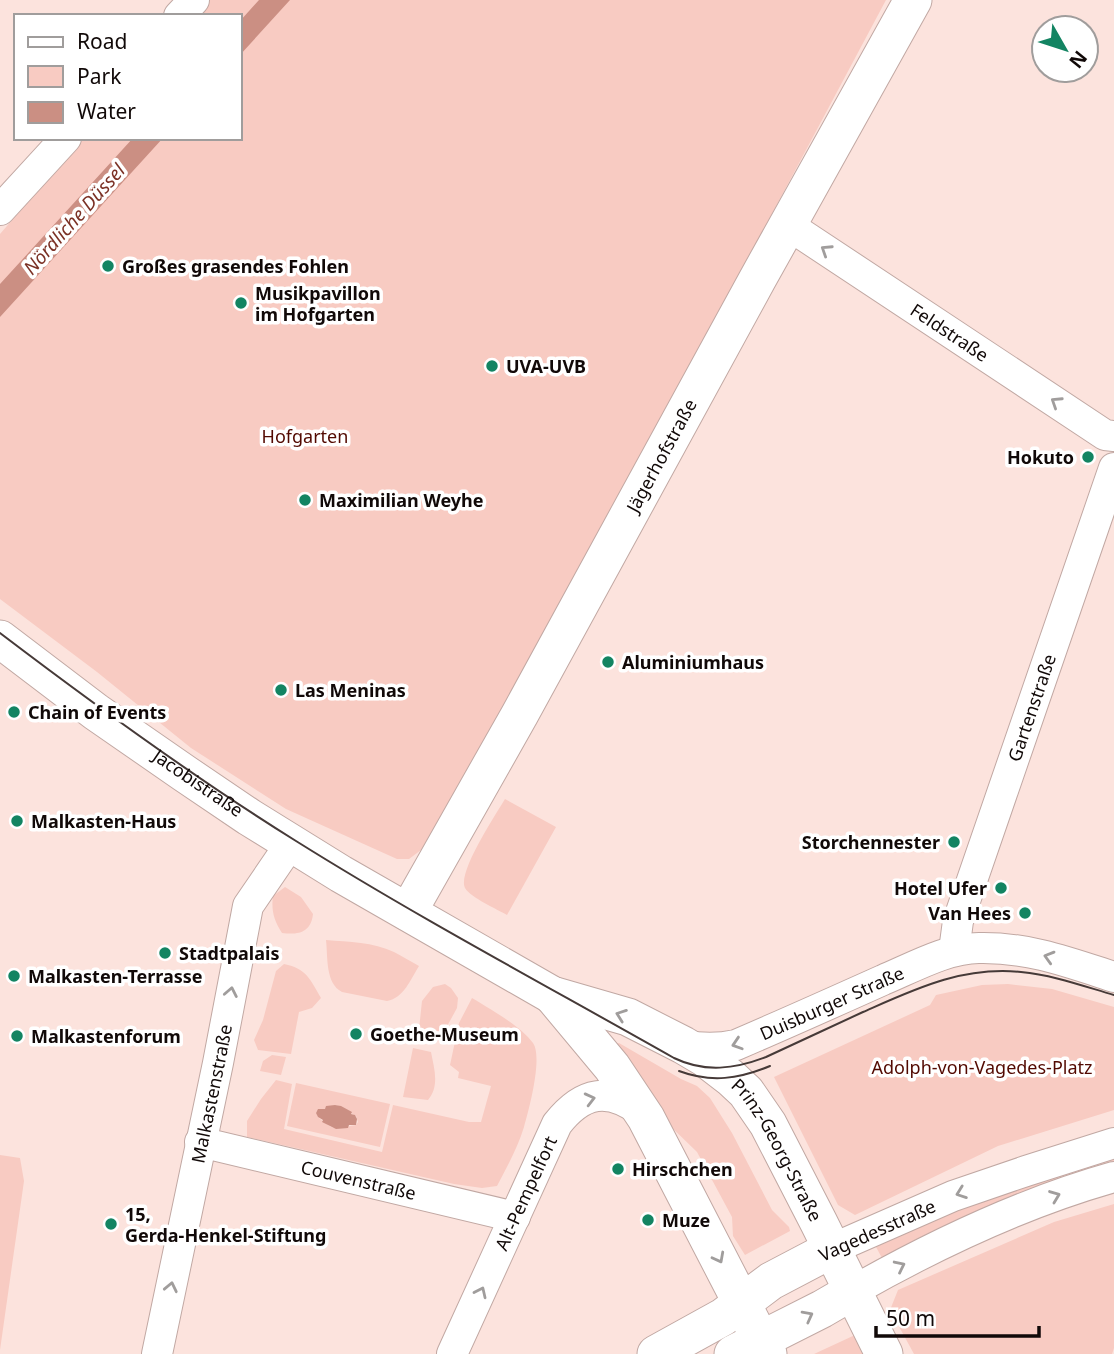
<svg xmlns="http://www.w3.org/2000/svg" width="1114" height="1354" font-family="'Noto Sans',sans-serif">
<rect width="100%" height="100%" fill="#fce3dd"/>
<path fill="#f8cbc2" fill-rule="evenodd" d="M202,0H886L710,330L486,743L421,850L409,859H397L286,809L191,748L97,672L0,599V234L83,138H240V16H189Z
M505,799L556,827L507,915C497,909 471,898 465,888C457,873 496,814 505,799Z
M285,887L301,897L313,914C311,933 298,935 282,933C274,921 271,910 273,896Z
M326,940C349,942 373,942 394,952C402,956 410,961 419,966C410,980 404,998 387,1001L342,992C325,983 328,957 326,940Z
M284,964C307,969 310,979 321,998L312,1008L299,1012L291,1054L258,1050L254,1040L263,1020L276,971Z
M445,984L451,988L458,998L457,1008L439,1041L418,1039L422,1001L433,987Z
M1008,984L1052,989L1114,1007V1110L998,1146L855,1215L838,1205L774,1077L930,1005L936,995L982,985Z
M472,998C490,1009 521,1026 533,1043C543,1057 529,1110 524,1127C518,1147 507,1167 497,1186L482,1188L454,1184L247,1137V1121L261,1099L276,1080L292,1084L284,1129L382,1152L393,1105L469,1122H481L491,1086L458,1078L459,1072L450,1065L459,1023Z
M619,1043L681,1079L697,1086L710,1098L732,1133L772,1210L789,1227L790,1231L745,1255L733,1236L732,1217L697,1152L663,1119L615,1044Z
M413,1048L431,1052C434,1068 440,1086 428,1100L403,1097Z
M272,1055L286,1057L281,1075L260,1071L263,1061Z
M296,1083L390,1104L380,1147L287,1126ZM336,1105C345,1107 349,1113 356,1116L358,1122L356,1125C346,1126 337,1132 328,1125C325,1123 322,1120 319,1118L316,1112Z
M1114,1152V1165L882,1258L876,1247L908,1230L974,1201Z
M0,1155L20,1158L24,1181L0,1350Z
M1114,1204V1348L1112,1354H914L890,1310L898,1290L1054,1222Z
M855,1335L865,1354H814Z"/>
<path fill="#cb8f83" d="M259,0H290L240,55V21Z
M133,138H163L0,317V284Z
M335,1105L341,1106L352,1112L351,1114L355,1115L357,1119L356,1125H349L348,1128L336,1129L322,1122L323,1120L318,1117L316,1113L318,1109H325L326,1106Z"/>
<g fill="none" stroke-linecap="round" stroke-linejoin="round">
<g stroke="#c1a8a3" stroke-width="32">
<g id="minor">
<path d="M179,16L194,0"/>
<path d="M0,210L66,138"/>
<path id="s1" d="M788,225L1105,435L1114,436"/>
<path id="s2" d="M954,951L958,921L1114,468"/>
<path id="s3" d="M683,1045C702,1049 718,1049 736,1045C785,1024 834,1002 883,980C912,968 947,948 979,948C1028,947 1068,962 1114,977"/>
<path id="s4" d="M200,1142L515,1217"/>
<path d="M832,1249L953,1196L1026,1171L1114,1143"/>
<path d="M853,1291C934,1245 1025,1202 1114,1177"/>
<path id="s5" d="M157,1354L218,1063L248,906L291,843"/>
<path id="s6" d="M452,1354L557,1124C583,1091 608,1087 642,1112"/>
</g>
</g>
<g stroke="#c1a8a3" stroke-width="39">
<g id="major">
<path id="s7" d="M0,639L96,712L184,773L249,817L341,874L552,995L628,1017L683,1045L705,1058L731,1078L746,1092L768,1124L819,1223L884,1354"/>
<path id="s8" d="M408,912L520,714L757,280L913,0"/>
<path d="M552,995L612,1067L646,1118L768,1354"/>
<path d="M656,1354L723,1317L771,1281L832,1249"/>
<path d="M733,1354L822,1309L853,1291"/>
</g>
</g>
<use href="#minor" stroke="#fff" stroke-width="30"/>
<use href="#major" stroke="#fff" stroke-width="37"/>
<path stroke="#463a38" stroke-width="2" d="M0,633C96,706 193,777 296,841C419,918 547,986 674,1058C705,1073 735,1069 766,1057C798,1042 831,1027 863,1012C915,989 962,966 1021,972C1053,975 1083,986 1114,995
M679,1071C711,1083 739,1079 770,1066"/>
</g>
<defs><path id="oneway-chevron" d="M-2-3.5L2.5 0L-2 3.5" fill="none" stroke-width="1.6" stroke-linecap="round" stroke-linejoin="round" transform="scale(1.75)"/></defs>
<g stroke="#a09d9c">
<use href="#oneway-chevron" transform="translate(826 250) rotate(-147)"/>
<use href="#oneway-chevron" transform="translate(1056 402) rotate(-147)"/>
<use href="#oneway-chevron" transform="translate(1049 957) rotate(-164)"/>
<use href="#oneway-chevron" transform="translate(231 992) rotate(-79)"/>
<use href="#oneway-chevron" transform="translate(621 1015) rotate(-160)"/>
<use href="#oneway-chevron" transform="translate(737 1044) rotate(162)"/>
<use href="#oneway-chevron" transform="translate(590 1099) rotate(-14)"/>
<use href="#oneway-chevron" transform="translate(961 1193) rotate(160)"/>
<use href="#oneway-chevron" transform="translate(1055 1196) rotate(-21)"/>
<use href="#oneway-chevron" transform="translate(719 1258) rotate(62)"/>
<use href="#oneway-chevron" transform="translate(900 1266) rotate(-26)"/>
<use href="#oneway-chevron" transform="translate(171 1287) rotate(-78)"/>
<use href="#oneway-chevron" transform="translate(481 1292) rotate(-65)"/>
<use href="#oneway-chevron" transform="translate(808 1316) rotate(-28)"/>
</g>
<g fill="#138462" stroke="#fff" stroke-width="2.5">
<circle cx="108" cy="266" r="7"/>
<circle cx="241" cy="303" r="7"/>
<circle cx="492" cy="366" r="7"/>
<circle cx="1088" cy="457" r="7"/>
<circle cx="305" cy="500" r="7"/>
<circle cx="608" cy="662" r="7"/>
<circle cx="281" cy="690" r="7"/>
<circle cx="14" cy="712" r="7"/>
<circle cx="17" cy="821" r="7"/>
<circle cx="954" cy="842" r="7"/>
<circle cx="1001" cy="888" r="7"/>
<circle cx="1025" cy="913" r="7"/>
<circle cx="165" cy="953" r="7"/>
<circle cx="14" cy="976" r="7"/>
<circle cx="356" cy="1034" r="7"/>
<circle cx="17" cy="1036" r="7"/>
<circle cx="618" cy="1169" r="7"/>
<circle cx="648" cy="1220" r="7"/>
<circle cx="111" cy="1224" r="7"/>
</g>
<g text-anchor="middle" dominant-baseline="central" stroke-width="7" stroke-linejoin="round" paint-order="stroke">
<g font-size="18" font-weight="bold" fill="#110908" stroke="#fff" text-anchor="start">
<text x="122" y="266">Großes grasendes Fohlen</text>
<text x="255" y="293">Musikpavillon<tspan x="255" dy="21">im Hofgarten</tspan></text>
<text x="506" y="366">UVA-UVB</text>
<text x="1074" y="457" text-anchor="end">Hokuto</text>
<text x="319" y="500">Maximilian Weyhe</text>
<text x="622" y="662">Aluminiumhaus</text>
<text x="295" y="690">Las Meninas</text>
<text x="28" y="712">Chain of Events</text>
<text x="31" y="821">Malkasten-Haus</text>
<text x="940" y="842" text-anchor="end">Storchennester</text>
<text x="987" y="888" text-anchor="end">Hotel Ufer</text>
<text x="1011" y="913" text-anchor="end">Van Hees</text>
<text x="179" y="953">Stadtpalais</text>
<text x="28" y="976">Malkasten-Terrasse</text>
<text x="370" y="1034">Goethe-Museum</text>
<text x="31" y="1036">Malkastenforum</text>
<text x="632" y="1169">Hirschchen</text>
<text x="125" y="1214">15,<tspan x="125" dy="21">Gerda-Henkel-Stiftung</tspan></text>
<text x="662" y="1220">Muze</text>
</g>
<g font-size="18" fill="#110908" stroke="#fff">
<text stroke="none"><textPath href="#s1" startOffset="194">Feldstraße</textPath></text>
<text stroke="none"><textPath href="#s8" startOffset="522">Jägerhofstraße</textPath></text>
<text stroke="none"><textPath href="#s2" startOffset="256">Gartenstraße</textPath></text>
<text stroke="none"><textPath href="#s7" startOffset="245">Jacobistraße</textPath></text>
<text stroke="none"><textPath href="#s3" startOffset="158">Duisburger Straße</textPath></text>
<text stroke="none"><textPath href="#s5" startOffset="266">Malkastenstraße</textPath></text>
<text stroke="none"><textPath href="#s7" startOffset="943">Prinz-Georg-Straße</textPath></text>
<text stroke="none"><textPath href="#s4" startOffset="163">Couvenstraße</textPath></text>
<text stroke="none"><textPath href="#s6" startOffset="177">Alt-Pempelfort</textPath></text>
<text transform="translate(877 1230) rotate(-24)">Vagedesstraße</text>
</g>
<g font-size="18" fill="#520901" stroke="#fff">
<text x="305" y="436">Hofgarten</text>
<text x="982" y="1067">Adolph-von-Vagedes-Platz</text>
</g>
<g font-size="19" font-style="italic" fill="#7b3125" stroke="#fff">
<text transform="translate(74 219) rotate(-48)">Nördliche Düssel</text>
</g>
</g>
<rect x="14" y="14" width="228" height="126" fill="#ffffff" stroke="#a09d9c" stroke-width="2"/>
<rect x="28" y="37" width="35" height="10" fill="#ffffff" stroke="#a09d9c" stroke-width="2"/>
<text x="77" y="49" font-size="21" fill="#110908">Road</text>
<rect x="28" y="66" width="35" height="21" fill="#f8cbc2" stroke="#a09d9c" stroke-width="2"/>
<text x="77" y="84" font-size="21" fill="#110908">Park</text>
<rect x="28" y="102" width="35" height="21" fill="#cb8f83" stroke="#a09d9c" stroke-width="2"/>
<text x="77" y="119" font-size="21" fill="#110908">Water</text>
<g transform="translate(1065 49) rotate(129)"><circle r="33" fill="#ffffff" stroke="#a09d9c" stroke-width="2"/>
<path d="M0-5L12 26L0 18L-12 26Z" fill="#138462"/>
<text y="-10" font-size="19" font-weight="bold" text-anchor="middle" fill="#110908">N</text>
</g>
<path d="M876 1326v10h163v-10" fill="none" stroke="#110908" stroke-width="3.5"/>
<text x="886" y="1326" font-size="21" fill="#110908" stroke="#ffffff" stroke-width="5" paint-order="stroke">50 m</text>
</svg>
